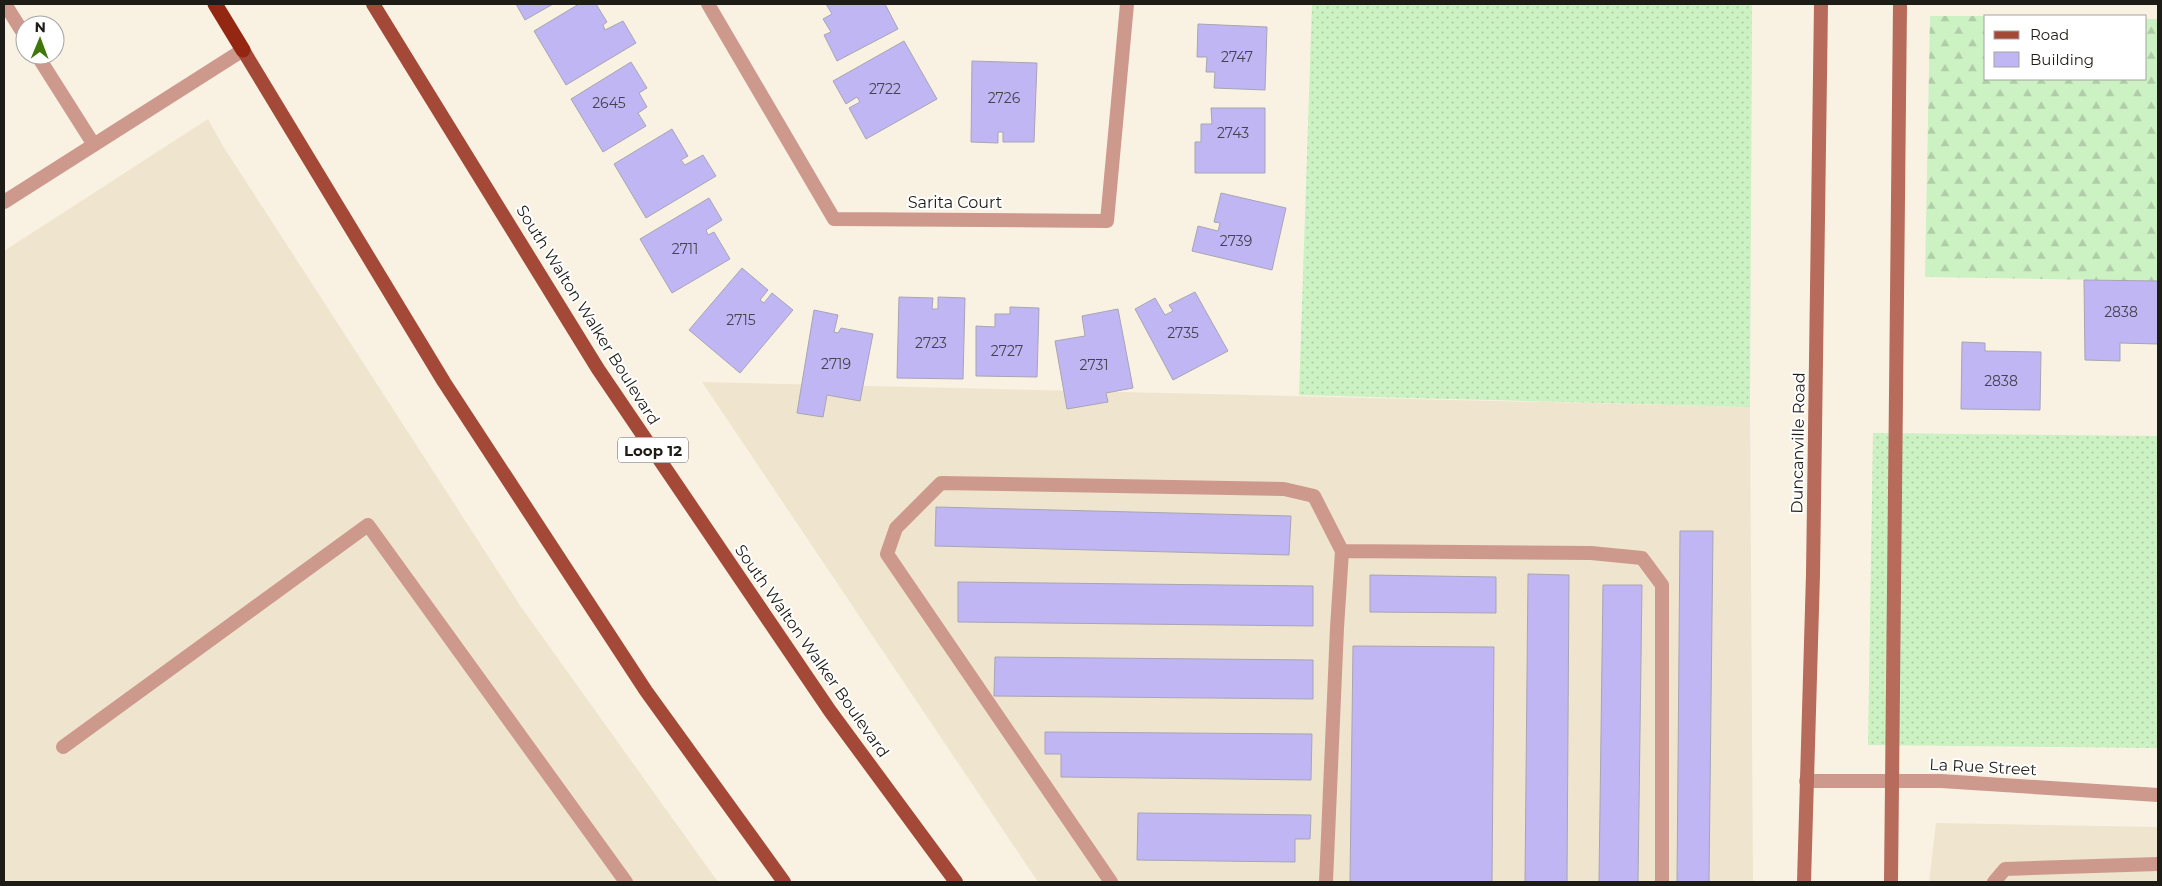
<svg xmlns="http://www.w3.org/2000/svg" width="2162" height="886" font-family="Montserrat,sans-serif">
<defs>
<pattern id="grass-dots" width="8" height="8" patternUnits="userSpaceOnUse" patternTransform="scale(1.25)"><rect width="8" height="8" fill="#ccf1c3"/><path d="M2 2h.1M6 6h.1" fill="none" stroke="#afcea7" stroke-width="1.8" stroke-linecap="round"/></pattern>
<pattern id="forest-firs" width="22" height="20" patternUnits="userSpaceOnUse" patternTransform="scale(1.25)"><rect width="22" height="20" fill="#ccf1c3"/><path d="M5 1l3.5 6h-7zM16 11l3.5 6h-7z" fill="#afcea7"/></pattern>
</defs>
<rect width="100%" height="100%" fill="#f9f2e2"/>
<path fill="#efe4ce" d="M208,119L223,146L521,607L718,882H4V251Z
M702,382L1750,407L1753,882H1038Z
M1936,823L2158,827V882H1929Z"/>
<path fill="url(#grass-dots)" d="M1312,4H1749L1752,6L1750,407L1299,395Z
M1873,433L2158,436V748L1868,745Z"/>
<path fill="url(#forest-firs)" d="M1930,16H1986V79H2146V19H2158V281L1925,277Z"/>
<path fill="#bfb6f3" stroke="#a7a5b4" d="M516,4H553L525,20Z
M579,4H596L607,22L603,25L605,30L623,21L636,43L566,85L534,31Z
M826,4H885L898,29L837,61L824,35L831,32L823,19L832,14Z
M1198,24L1267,27L1265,90L1214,88L1215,72H1206L1207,57H1197Z
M904,41L937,99L866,139L849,108L860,102L857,97L846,104L833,81Z
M972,61L1037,63L1034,142H1003V132H998V143L971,142Z
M631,62L647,88L639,93L647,107L638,113L646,126L603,152L571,99Z
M1211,108H1265V173H1195V142H1201V124H1212Z
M672,129L688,156L681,160L685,165L703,155L716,176L646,218L614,164Z
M1221,193L1286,208L1272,270L1192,251L1198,226L1218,231L1220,223L1214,222Z
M709,198L722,220L706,230L708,235L714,232L730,259L672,293L640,239Z
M742,268L768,290L760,300L764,303L772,293L793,310L740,373L689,330Z
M2084,280L2158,281V344L2120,343V361L2085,360Z
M1195,292L1228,351L1173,380L1135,309L1155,298L1165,315L1173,311L1169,305Z
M899,297L933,298L932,309H938V297L965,298L963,379L897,378Z
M1010,307L1039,308L1037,377L976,376V326L995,327V314H1010Z
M1118,309L1133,388L1106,393L1108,402L1067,409L1055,341L1085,336L1082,316Z
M814,310L838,315L834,332L838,333L841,328L873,334L860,401L827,395L823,417L797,413Z
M1962,342L1985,343V351L2041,352L2040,410L1961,409Z
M936,507L1291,516L1289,555L935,546Z
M1680,531H1713L1709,882H1677Z
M1528,574L1569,575L1567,882H1525Z
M1370,575L1496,577V613L1370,612Z
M958,582L1313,586V626L958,622Z
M1603,585H1642L1638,882H1599Z
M1353,646L1494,647L1492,882H1350Z
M995,657L1313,660V699L994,696Z
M1045,732L1312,734L1311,780L1061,777V754H1045Z
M1138,813L1311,815L1310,839H1295V862L1137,860Z"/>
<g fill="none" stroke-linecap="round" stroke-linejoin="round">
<path stroke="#cd998d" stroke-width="14" d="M5,4L25,36
M37,55L94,145
M4,202L243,50
M63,747L368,525L626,882
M1111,882L887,554L896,528L941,483L1284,489L1314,496L1342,551L1591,553L1642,558L1662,585V882
M1326,882L1337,628L1342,551
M1994,882L2005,869L2158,864"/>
<path stroke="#cd998d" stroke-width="14" d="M708,4L834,219L1107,221L1127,4
M1806,781H1941L2158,795"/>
<path stroke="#b66b5b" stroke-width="14" d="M1804,882L1813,574L1821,4
M1891,882L1900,4"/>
<path stroke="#a44937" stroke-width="14" d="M373,4L598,369L830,711L956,882
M243,50L444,382L646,691L784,882"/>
<path stroke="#932712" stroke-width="15" d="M215,4L243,50"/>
</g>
<g text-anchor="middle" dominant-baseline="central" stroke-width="4" stroke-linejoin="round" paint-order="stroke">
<g font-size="14" fill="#46424d">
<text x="1237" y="57">2747</text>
<text x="885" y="89">2722</text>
<text x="1004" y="98">2726</text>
<text x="609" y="103">2645</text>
<text x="1233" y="133">2743</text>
<text x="1236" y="241">2739</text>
<text x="685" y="249">2711</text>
<text x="2121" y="312">2838</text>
<text x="741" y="320">2715</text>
<text x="1183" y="333">2735</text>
<text x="931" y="343">2723</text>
<text x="1007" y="351">2727</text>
<text x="836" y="364">2719</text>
<text x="1094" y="365">2731</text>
<text x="2001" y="381">2838</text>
</g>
<rect fill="#fff" stroke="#62605c" stroke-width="1" x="618" y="437.5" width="70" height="25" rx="4"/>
<g font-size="15" font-weight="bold" fill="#1e1c16">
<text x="653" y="450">Loop 12</text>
</g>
<g font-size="16" fill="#1e1c16" stroke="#fff">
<text x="955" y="202">Sarita Court</text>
<text transform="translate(588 315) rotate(58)">South Walton Walker Boulevard</text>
<text transform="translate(1798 443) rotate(-89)">Duncanville Road</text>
<text transform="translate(812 651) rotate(55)">South Walton Walker Boulevard</text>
<text transform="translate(1983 767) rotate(3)">La Rue Street</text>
</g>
</g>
<rect width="2162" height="886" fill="none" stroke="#1e1c16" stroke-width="10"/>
<rect x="1984" y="15" width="162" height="65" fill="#ffffff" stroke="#a5a4a2"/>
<rect x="1994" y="31" width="25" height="8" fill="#a44937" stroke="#a5a4a2"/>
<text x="2030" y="40" font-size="15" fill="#1e1c16">Road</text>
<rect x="1994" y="52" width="25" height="15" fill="#bfb6f3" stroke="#a5a4a2"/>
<text x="2030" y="65" font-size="15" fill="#1e1c16">Building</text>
<g transform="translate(40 40) rotate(1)"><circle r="24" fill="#ffffff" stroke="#a5a4a2"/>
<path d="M0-4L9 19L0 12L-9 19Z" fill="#3f7709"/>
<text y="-8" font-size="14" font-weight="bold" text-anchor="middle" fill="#1e1c16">N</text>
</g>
</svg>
